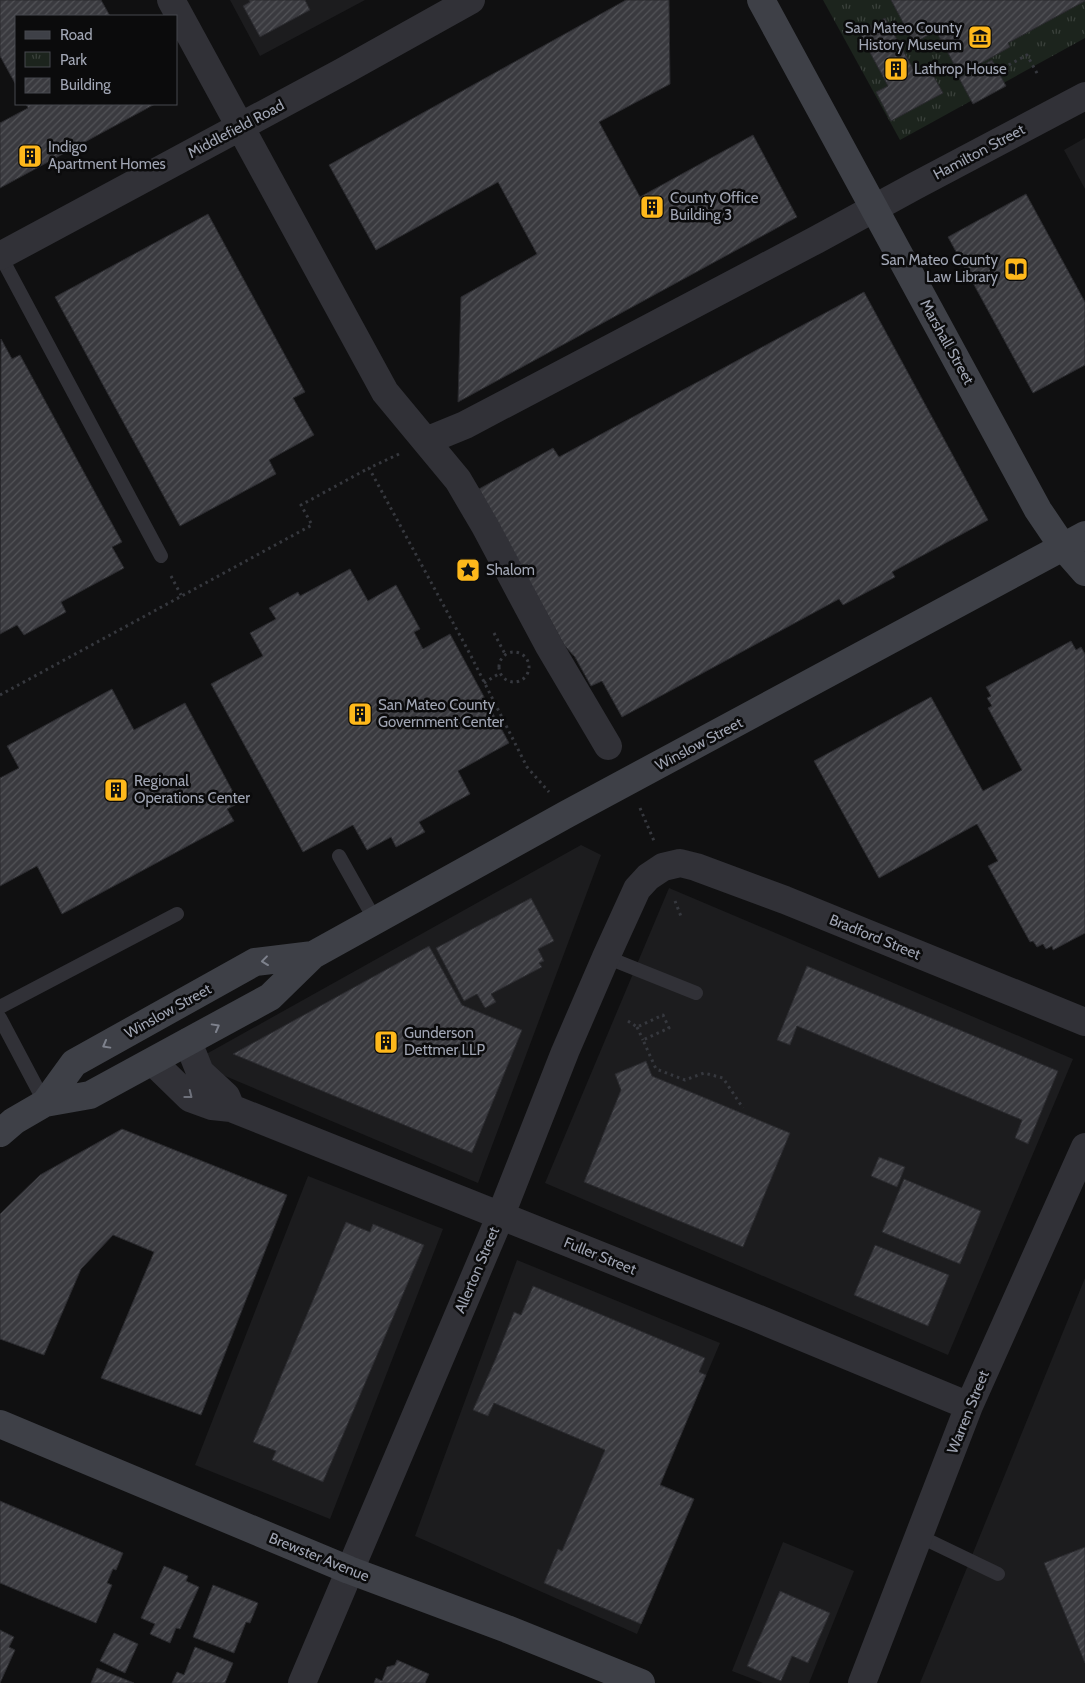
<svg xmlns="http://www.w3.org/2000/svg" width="1085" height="1683" font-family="Cabin,sans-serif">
<defs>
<pattern id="park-tufts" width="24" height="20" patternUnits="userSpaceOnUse" patternTransform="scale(1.25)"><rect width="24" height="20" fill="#1c241d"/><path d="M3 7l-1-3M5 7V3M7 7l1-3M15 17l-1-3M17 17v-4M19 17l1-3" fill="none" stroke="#3a413b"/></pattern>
<pattern id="building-hatch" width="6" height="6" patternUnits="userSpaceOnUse" patternTransform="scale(1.25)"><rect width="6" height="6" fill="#3a3a3f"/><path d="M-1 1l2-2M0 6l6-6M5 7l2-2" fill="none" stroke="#535458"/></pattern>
</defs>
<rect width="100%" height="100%" fill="#101011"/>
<path fill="#1c1c1e" d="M230,0H365L260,56Z
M1085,138V189L1064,150Z
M581,845L601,855L478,1183L192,1062Z
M669,888L1073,1059L948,1355L545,1183Z
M308,1176L443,1229L330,1519L195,1465Z
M517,1260L720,1343L660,1484L694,1499L637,1634L415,1536Z
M1085,1278V1683H920Z
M783,1542L854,1571L809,1683H763L732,1671Z"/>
<path fill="url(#park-tufts)" d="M823,0H1085V38L900,140Z"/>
<path fill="url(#building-hatch)" stroke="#2a2a2e" d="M0,0H101L110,16H16V85L0,56Z
M249,0H305L310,10L260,37L243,6L250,2Z
M626,0H669L670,84L599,122L640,197L753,135L797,217L458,402L461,297L537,254L498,182L376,250L329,165Z
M891,0H1085V1L1008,43L1010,47L960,75L936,31L914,43Z
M885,18L915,72L928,66L943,93L891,121L876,92L888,86L859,32Z
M992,60L1006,86L973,104L959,78Z
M26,104H155L0,188V123L28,108Z
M1026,194L1085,302V365L1033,393L948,237Z
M208,214L305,392L293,398L314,435L269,460L276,474L180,526L55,297Z
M864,292L988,520L892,572L895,577L843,605L839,599L622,717L602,681L591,686L575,657L564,645L479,489L553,448L559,457Z
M1,339L12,359L20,355L122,542L112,547L124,568L61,602L66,612L24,635L17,625L0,634Z
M350,569L368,601L396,585L420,629L414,632L423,649L450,634L509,743L458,771L470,794L419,822L425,832L396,847L391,837L367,850L353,825L303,852L211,684L263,656L250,633L276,619L269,608L298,592L300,596Z
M1071,641L1076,650L1081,647L1085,654V933L1053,950L1052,946L1046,949L1043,944L1037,947L1033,941L1030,942L988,866L998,861L977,824L879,878L814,761L931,697L983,791L1022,770L988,708L992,706L987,698L991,696L986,687Z
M112,689L134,730L185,703L239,803L227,809L234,821L62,914L37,866L0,886V778L19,768L7,746Z
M531,898L554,941L538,949L544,961L539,963L542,967L491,994L496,1002L485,1008L477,994L464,1001L436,948Z
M429,946L462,1005L522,1030L472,1153L233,1054Z
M807,966L1058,1071L1028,1144L1015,1138L1022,1120L797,1026L790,1045L777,1040Z
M646,1061L652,1076L790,1133L743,1247L584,1182L621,1090L615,1074Z
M122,1129L287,1195L201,1415L101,1378L154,1252L113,1235L81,1269L44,1355L0,1339V1214L40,1175Z
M879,1157L905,1167L897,1187L871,1176Z
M904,1179L981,1211L960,1264L882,1232Z
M346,1222L370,1232L373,1224L424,1245L323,1482L272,1460L276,1451L253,1442Z
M875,1245L949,1275L928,1326L854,1295Z
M533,1286L705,1358L699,1372L706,1375L660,1485L694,1499L641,1624L544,1583L558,1549L562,1551L605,1450L494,1403L488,1416L473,1410L496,1358L514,1312L521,1315Z
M0,1501L123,1553L116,1570L113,1569L107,1583L112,1585L96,1623L0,1583Z
M1085,1547V1663L1044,1563Z
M164,1566L188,1576L186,1581L199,1587L180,1629L176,1628L170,1643L150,1634L155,1624L141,1618Z
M213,1585L258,1603L250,1623L246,1622L234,1653L193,1637Z
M780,1591L830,1613L808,1663L792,1656L781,1681L747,1666Z
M0,1630L14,1637L9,1647L15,1650L0,1683Z
M114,1633L138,1644L125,1673L100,1661Z
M195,1647L233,1663L225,1683H172L177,1672L184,1675Z
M397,1660L429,1674L425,1683H374L376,1678L382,1681L387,1667L395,1665Z
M97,1668L134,1683H91Z"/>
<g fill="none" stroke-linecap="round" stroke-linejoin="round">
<path stroke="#36383e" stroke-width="3" stroke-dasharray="2.5 4" stroke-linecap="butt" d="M1003,68L1027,55L1038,75
M399,454L369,468L470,654L527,767L549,792
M171,576L181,595
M494,633L505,654
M499 667a15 15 0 1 1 30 0a15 15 0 1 1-30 0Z
M484,683L500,673
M0,695L312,525L301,505L369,468
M640,808L654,841
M675,901L682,919
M628,1021L637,1027L663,1015L669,1028L643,1040L656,1069L685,1080L704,1073L723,1078L743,1108
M637,1027L643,1040"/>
<path stroke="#313137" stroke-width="14" d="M0,255L161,556
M339,856L375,920
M606,957L696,993
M0,1007L177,914
M0,1018L45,1103
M919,1536L998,1574"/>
<path stroke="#313137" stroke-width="28" d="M171,0L385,392L458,480L485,526L549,646L608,746
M0,256L342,72L471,0
M426,441L465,425L816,240L915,186L1085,96
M153,1062L190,1098L212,1106L231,1108L226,1096L200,1072L188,1042
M231,1108L759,1319L969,1406
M302,1683L500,1217L565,1052L606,957L637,889L648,877L663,867L680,863L696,867L785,900L1085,1022
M862,1683L969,1406L1085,1147"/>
<path stroke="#3e4047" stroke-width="28" d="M761,0L1038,510L1063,547L1085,572
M45,1103L74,1063L255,962L313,955
M0,1133L14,1121L45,1103L90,1095L270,997L313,955L567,814L1085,535
M0,1424L349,1570L507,1629L641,1683"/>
</g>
<defs><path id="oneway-chevron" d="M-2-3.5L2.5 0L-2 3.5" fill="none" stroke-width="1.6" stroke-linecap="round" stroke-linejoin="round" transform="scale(1.25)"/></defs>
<g stroke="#7e828d">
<use href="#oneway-chevron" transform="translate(265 961) rotate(173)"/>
<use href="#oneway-chevron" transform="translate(216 1027) rotate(-29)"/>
<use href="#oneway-chevron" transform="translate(106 1045) rotate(151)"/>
</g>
<use stroke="#6e717b" href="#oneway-chevron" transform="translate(189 1095) rotate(38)"/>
<defs>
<g id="museum-square" transform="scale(1.25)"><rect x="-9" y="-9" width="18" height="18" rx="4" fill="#feb81b" stroke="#0b0b0c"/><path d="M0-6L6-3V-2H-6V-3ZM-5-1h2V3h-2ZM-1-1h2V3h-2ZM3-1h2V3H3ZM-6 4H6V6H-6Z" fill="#111"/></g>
<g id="building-square" transform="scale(1.25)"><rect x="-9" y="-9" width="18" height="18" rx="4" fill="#feb81b" stroke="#0b0b0c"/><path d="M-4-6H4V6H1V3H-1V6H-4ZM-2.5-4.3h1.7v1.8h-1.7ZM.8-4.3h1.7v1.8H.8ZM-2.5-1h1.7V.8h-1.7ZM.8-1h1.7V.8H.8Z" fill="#111"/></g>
<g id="library-square" transform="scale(1.25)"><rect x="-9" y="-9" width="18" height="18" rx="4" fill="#feb81b" stroke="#0b0b0c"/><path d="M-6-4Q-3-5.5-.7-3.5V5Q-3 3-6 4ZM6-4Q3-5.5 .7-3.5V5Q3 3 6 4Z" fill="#111"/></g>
<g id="sight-square" transform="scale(1.25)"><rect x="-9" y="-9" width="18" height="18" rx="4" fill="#feb81b" stroke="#0b0b0c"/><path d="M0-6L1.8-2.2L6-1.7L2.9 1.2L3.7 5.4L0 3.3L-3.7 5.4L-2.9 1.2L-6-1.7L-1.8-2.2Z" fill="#111"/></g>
</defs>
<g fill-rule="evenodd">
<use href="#museum-square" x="980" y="37"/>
<use href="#building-square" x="896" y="69"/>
<use href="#building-square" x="30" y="156"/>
<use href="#building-square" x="652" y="207"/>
<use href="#library-square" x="1016" y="269"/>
<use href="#sight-square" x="468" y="570"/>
<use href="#building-square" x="360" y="714"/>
<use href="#building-square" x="116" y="790"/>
<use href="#building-square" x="386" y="1042"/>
</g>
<g text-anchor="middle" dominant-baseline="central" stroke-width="5" stroke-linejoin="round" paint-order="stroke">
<g font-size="15" fill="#a0a5b3" stroke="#0b0b0c" text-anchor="start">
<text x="962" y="28" text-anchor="end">San Mateo County<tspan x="962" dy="17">History Museum</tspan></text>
<text x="914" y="69">Lathrop House</text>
<text x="48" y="147">Indigo<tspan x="48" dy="17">Apartment Homes</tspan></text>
<text x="670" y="198">County Office<tspan x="670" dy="17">Building 3</tspan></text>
<text x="998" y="260" text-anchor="end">San Mateo County<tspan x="998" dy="17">Law Library</tspan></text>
<text x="486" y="570">Shalom</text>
<text x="378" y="705">San Mateo County<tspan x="378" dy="17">Government Center</tspan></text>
<text x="134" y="781">Regional<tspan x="134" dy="17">Operations Center</tspan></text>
<text x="404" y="1033">Gunderson<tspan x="404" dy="17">Dettmer LLP</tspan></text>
</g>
<g font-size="15" fill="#a0a5b3" stroke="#0b0b0c">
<text transform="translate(236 129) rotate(-28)">Middlefield Road</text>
<text transform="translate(979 152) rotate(-28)">Hamilton Street</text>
<text transform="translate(947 342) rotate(61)">Marshall Street</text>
<text transform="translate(699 744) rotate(-28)">Winslow Street</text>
<text transform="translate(875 937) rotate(22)">Bradford Street</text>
<text transform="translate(168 1011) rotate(-29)">Winslow Street</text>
<text transform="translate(600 1256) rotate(22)">Fuller Street</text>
<text transform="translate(477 1270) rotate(-67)">Allerton Street</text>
<text transform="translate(968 1412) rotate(-68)">Warren Street</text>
<text transform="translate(319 1557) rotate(22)">Brewster Avenue</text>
</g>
</g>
<rect x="15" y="15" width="162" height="90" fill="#0b0b0c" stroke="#47494f"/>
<rect x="25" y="31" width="25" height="8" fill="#3e4047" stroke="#47494f"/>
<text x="60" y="40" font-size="15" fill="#a0a5b3">Road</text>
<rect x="25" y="52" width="25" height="15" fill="url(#park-tufts)" stroke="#47494f"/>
<text x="60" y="65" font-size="15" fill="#a0a5b3">Park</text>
<rect x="25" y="78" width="25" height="15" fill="url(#building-hatch)" stroke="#47494f"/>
<text x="60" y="90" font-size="15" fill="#a0a5b3">Building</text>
</svg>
